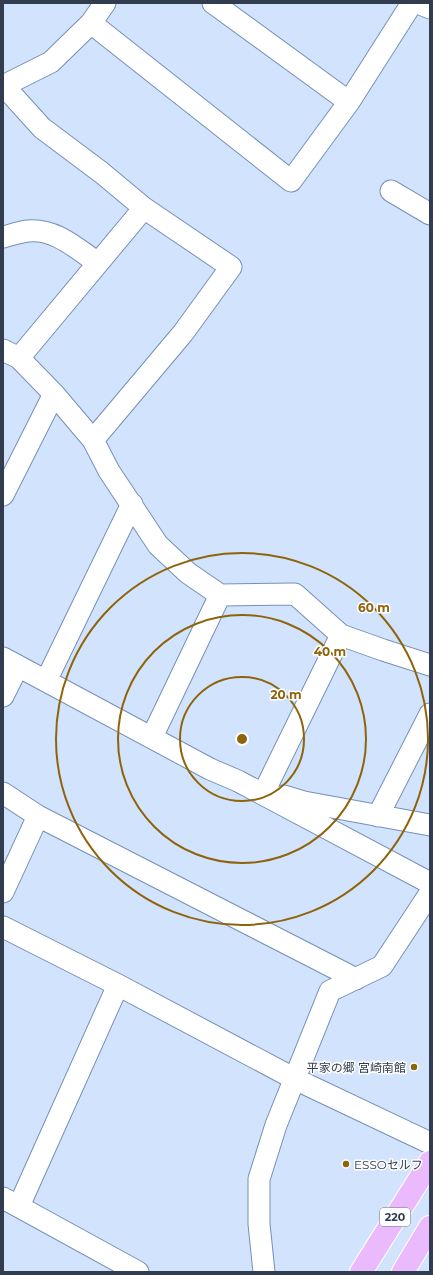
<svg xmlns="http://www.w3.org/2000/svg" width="433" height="1275" font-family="Montserrat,'Noto Sans JP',sans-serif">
<rect width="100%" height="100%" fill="#d2e4fd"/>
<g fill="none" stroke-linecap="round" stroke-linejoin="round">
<g stroke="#7590b7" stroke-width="23">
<path id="street" d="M213,3L349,102
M418,3L430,8
M91,23L291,181L349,102L412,3
M3,86L51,62L91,23L105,3
M4,86L42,128L102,173L144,208L231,267L183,333L93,440
M391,191L430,214
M3,237C11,235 19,232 28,231C55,228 77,249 98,263
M3,350L19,358L54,394L93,440L109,471L158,545L188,573L220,595L295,594L341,635L383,650L430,665
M19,358L144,208
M3,495L54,394
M3,658L210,769L238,781L430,883
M46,681L132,504
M3,696L18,666
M152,737L220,595
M265,790L341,635
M3,793L38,816L356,979
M284,796L304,802L430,825
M378,816L430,714
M3,892L38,816
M3,927L118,985L295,1079L430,1143
M3,1198L138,1272
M19,1206L118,985
M264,1272L259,1224V1179L276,1125L330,991L382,966L430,893"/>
</g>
<g stroke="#fff" stroke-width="24">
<path id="highway" d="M361,1272L430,1162
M403,1272L430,1227"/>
</g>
<use href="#street" stroke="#fff" stroke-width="21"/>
<use href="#highway" stroke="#ebbafc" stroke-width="22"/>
</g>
<g fill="none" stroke="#8f630a" stroke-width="2">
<circle cx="242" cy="739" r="62"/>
<circle cx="242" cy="739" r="124"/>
<circle cx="242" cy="739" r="186"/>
</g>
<g fill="#8f630a" stroke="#fff" stroke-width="1.5">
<circle cx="414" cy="1067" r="4"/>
<circle cx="346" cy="1164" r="4"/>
</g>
<g text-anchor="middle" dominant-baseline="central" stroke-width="3" stroke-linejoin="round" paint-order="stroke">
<rect fill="#fff" stroke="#6f7783" stroke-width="1" x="380" y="1208" width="30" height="18" rx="3"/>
<g font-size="11" font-weight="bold" fill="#313d4e">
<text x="395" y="1217">220</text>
</g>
<g font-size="12" fill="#313d4e" stroke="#fff" text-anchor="end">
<text x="406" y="1067">平家の郷 宮崎南館</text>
<text x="354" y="1164" text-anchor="start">ESSOセルフ</text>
</g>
</g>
<circle cx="242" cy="739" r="6" fill="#8f630a" stroke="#fff" stroke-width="2"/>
<g font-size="12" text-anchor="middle" font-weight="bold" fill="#8f630a" stroke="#fff" stroke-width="3" stroke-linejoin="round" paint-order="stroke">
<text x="374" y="612">60 m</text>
<text x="330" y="656">40 m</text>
<text x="286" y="699">20 m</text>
</g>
<rect width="433" height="1275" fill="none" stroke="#313d4e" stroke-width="8"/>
</svg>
